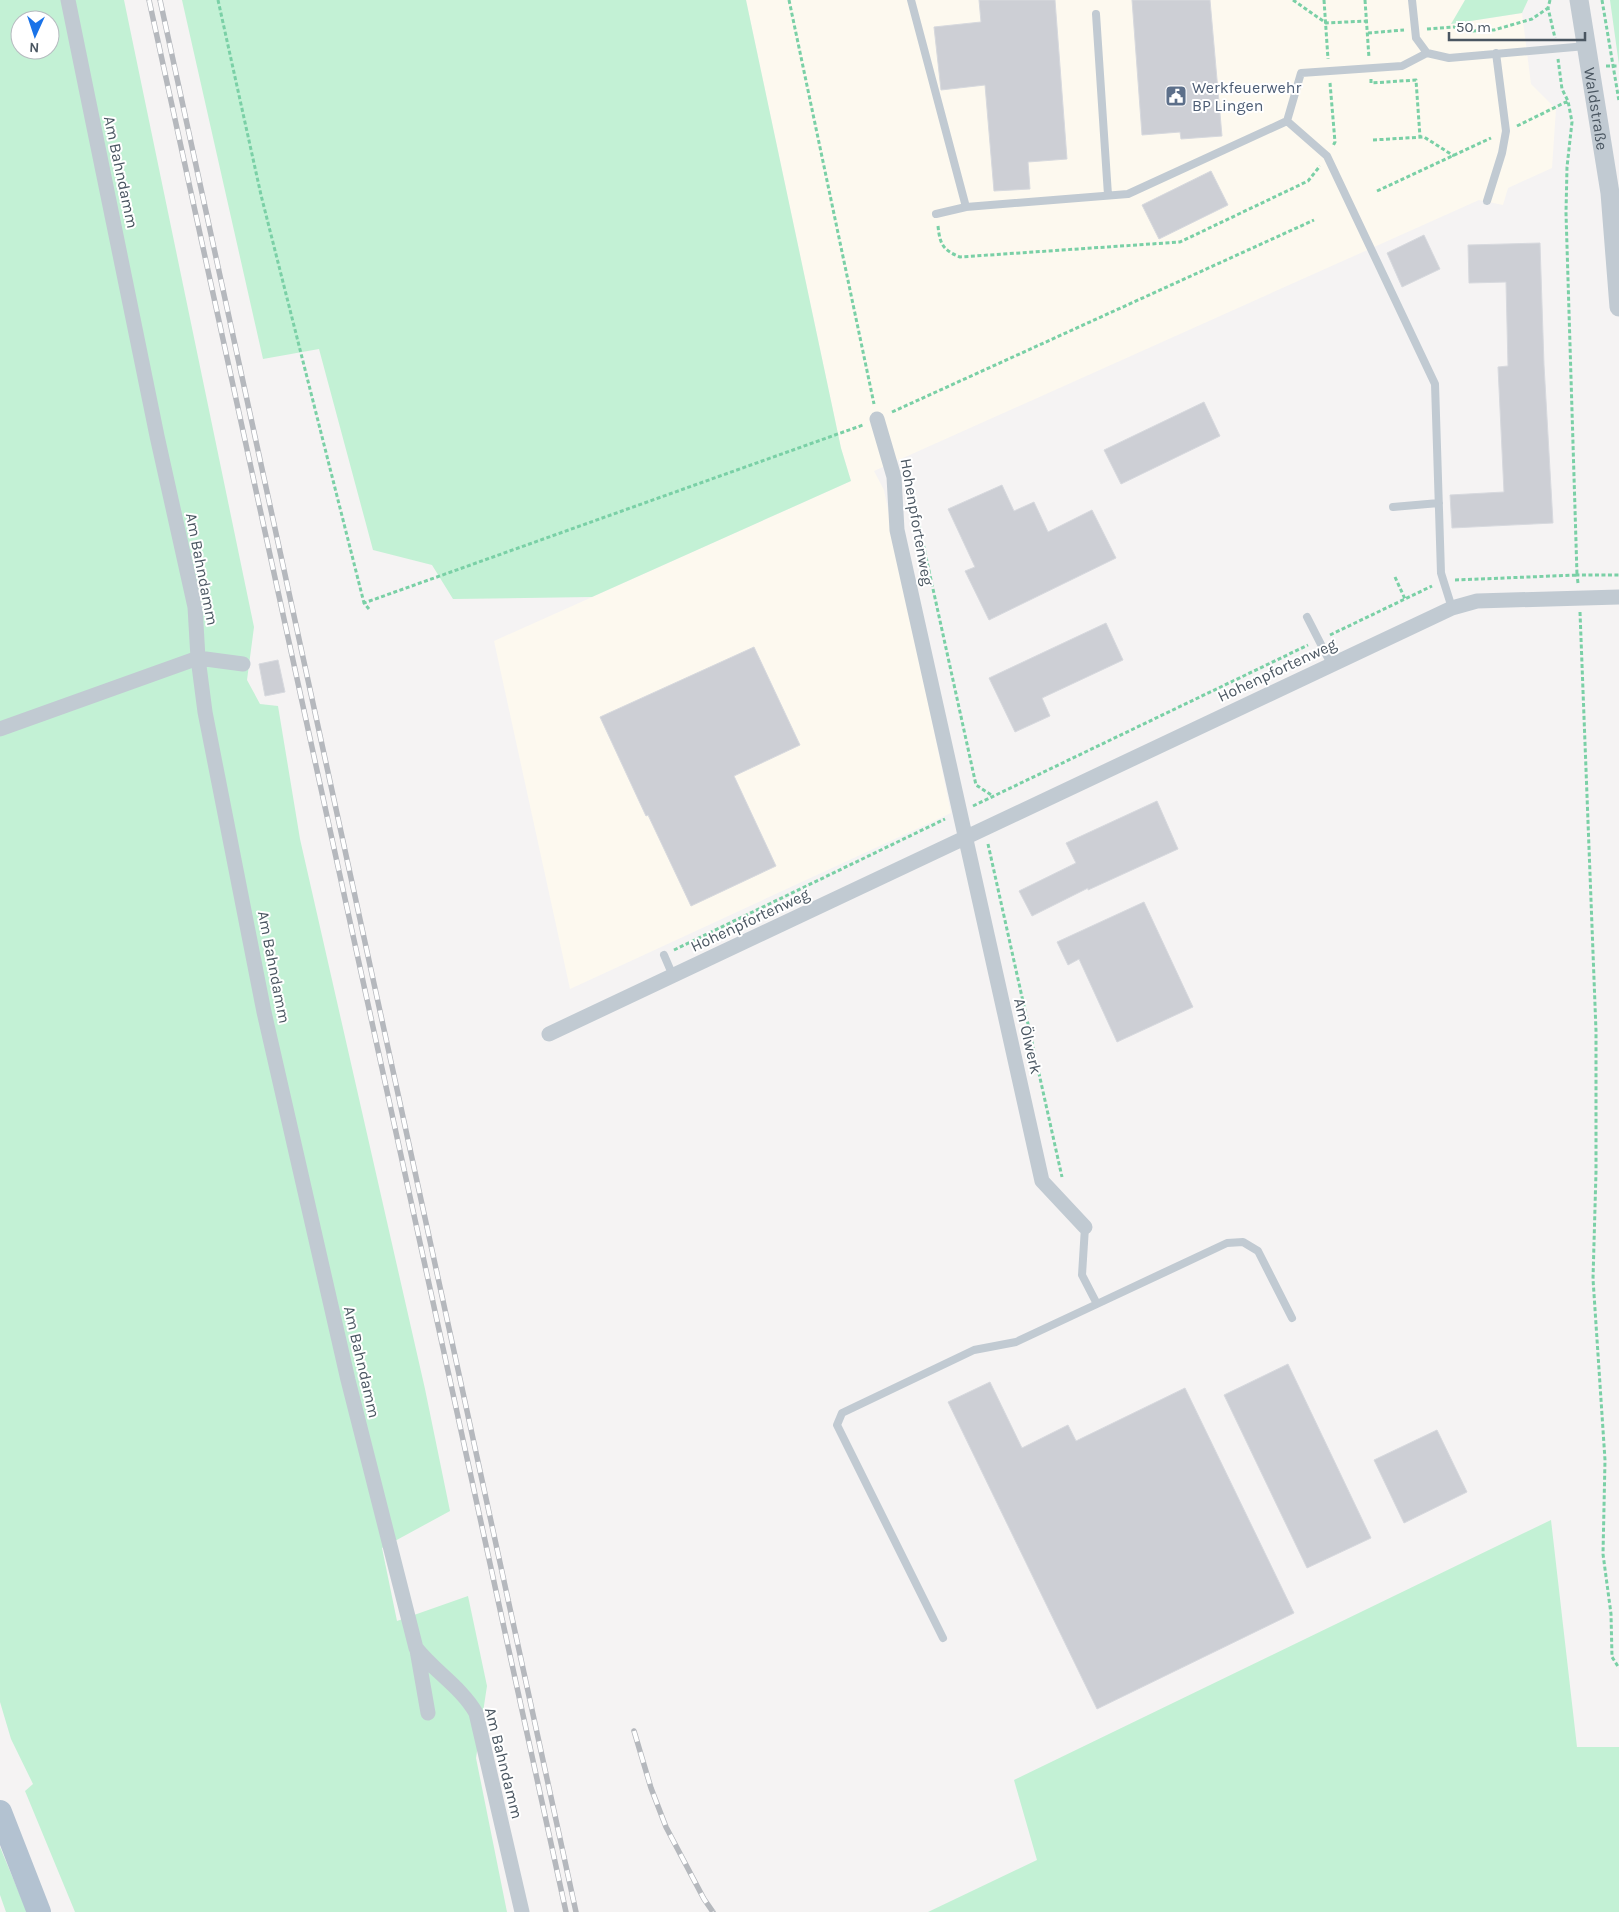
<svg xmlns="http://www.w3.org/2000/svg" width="1619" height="1912" font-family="Karla,sans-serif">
<rect width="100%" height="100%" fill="#f5f3f3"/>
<path fill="#fdf9ef" d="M746,0H1465L1452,24L1522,13L1531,84L1556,109L1552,168L1508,188L1503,205L1479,200L874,471L884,490L951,813L570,989L494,641L851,481L841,448Z"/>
<path fill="#c3f1d5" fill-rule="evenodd" d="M0,0H124L254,627L247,680L260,704L278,706L300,839L425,1389L450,1511L382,1548L397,1621L468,1596L487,1686L476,1758L507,1912H75L25,1791L33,1784L11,1739L0,1702ZM20,20H50V50H20Z
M182,0H746L841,448L851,481L592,597L453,599L432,565L373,550L319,349L263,359Z
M1465,0H1528L1522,13L1451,24Z
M1610,0H1619V65Z
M1551,1520L1577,1747H1619V1912H928L1037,1860L1014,1780Z
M0,1847L27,1912H6L0,1895Z"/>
<path fill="#cdcfd5" stroke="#d7d9de" d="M979,0H1055L1067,159L1028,162L1030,189L994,191L985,85L941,90L934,27L981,22Z
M1132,0H1210L1222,136L1181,139L1180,132L1142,135Z
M1211,171L1228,205L1159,239L1142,205Z
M1424,235L1440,269L1402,287L1387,253Z
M1540,243L1544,365L1553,523L1452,528L1450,495L1504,492L1498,367L1508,366L1506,282L1469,283L1468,245Z
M1204,402L1220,436L1121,484L1104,450Z
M1002,485L1014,511L1034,502L1048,532L1092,510L1116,558L989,620L965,571L975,567L948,509Z
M1106,623L1123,660L1042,698L1050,716L1015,732L989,678Z
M754,647L800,745L734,776L776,866L691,906L648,815L646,816L600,717Z
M278,660L285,692L265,696L259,664Z
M1157,801L1178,849L1088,890V888L1032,916L1019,891L1076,863L1066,843Z
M1144,902L1193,1007L1117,1042L1079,959L1068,965L1057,942Z
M1288,1364L1371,1538L1307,1568L1224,1395Z
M990,1382L1022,1448L1068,1425L1076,1441L1185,1388L1294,1613L1097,1709L948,1402Z
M1437,1430L1467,1492L1404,1523L1374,1460Z"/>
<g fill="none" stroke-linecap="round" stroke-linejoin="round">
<path stroke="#7ad0a6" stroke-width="3" stroke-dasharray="4 2.5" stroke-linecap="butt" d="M218,0L261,195L364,603
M789,0L874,404
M1293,0L1326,23L1367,21
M1324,0L1328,59
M1365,0L1369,58
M1550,0L1548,8L1555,38
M1602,0L1619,101
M1427,29L1454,27L1471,31L1494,30L1532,19L1548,8
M1368,33L1404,30
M1606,66H1619
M1371,79V83L1416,80L1420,137
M1330,83L1335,142L1333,146
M1517,126L1568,101
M1373,140L1424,137L1454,156
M1377,191L1491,138
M938,226C940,245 943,250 960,257L1180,242L1308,181L1320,166
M892,412L1314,220
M913,514L919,525L976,785L993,796
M1395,577L1405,599
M1455,580L1577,575L1566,213L1567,167L1572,122L1568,101L1562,89L1558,59
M1578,583L1577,575H1619
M369,609L364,603L863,425
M1580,612L1596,1031V1172L1593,1279L1605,1460L1603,1554L1611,1614L1612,1657L1619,1668
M1330,635L1432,586
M973,806L1308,645
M988,844L1062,1177
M674,950L945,819"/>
<path stroke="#c1cad2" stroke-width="8" d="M911,0L966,207L1128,194L1287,121L1301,73L1402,66L1427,53
M1412,0L1416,38L1427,53L1449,58L1586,46
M1096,14L1108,195
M1287,121L1327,156L1435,384L1441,573L1452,608
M1487,201L1502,153L1506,131L1496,53
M936,214L966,207
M1393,507L1439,503
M1307,617L1331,664
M664,955L673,976
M1085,1227L1082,1275L1097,1304L1227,1243L1243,1242L1258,1251L1292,1318
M943,1638L837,1425L842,1413L974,1350L1016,1342L1097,1304"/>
<path stroke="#c1cad2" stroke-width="15" d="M68,0L157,436L195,607L198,658L205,712L264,1012L348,1380L416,1648C435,1672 461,1687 476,1713L522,1912
M877,419L894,477L897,530L1042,1181L1085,1227
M0,729L198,658L243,664
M549,1034L1452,608L1477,601L1619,597
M417,1650L428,1713"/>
<path stroke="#c1cad2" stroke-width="19" id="s1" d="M1579,0L1610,193L1619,307"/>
<path stroke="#b3c2d1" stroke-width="24" d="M0,1812L39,1912"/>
<g stroke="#b5b8bd" stroke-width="5.5">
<path id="rail" d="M149,0L566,1912
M160,0L576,1912
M634,1731L651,1788L666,1827L704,1899L713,1912"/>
</g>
<use href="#rail" stroke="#fff" stroke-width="4" stroke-dasharray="11" stroke-linecap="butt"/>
</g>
<defs>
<g id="civic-square" transform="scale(1.125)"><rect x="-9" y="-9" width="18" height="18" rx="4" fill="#5c6f8a" stroke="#fff"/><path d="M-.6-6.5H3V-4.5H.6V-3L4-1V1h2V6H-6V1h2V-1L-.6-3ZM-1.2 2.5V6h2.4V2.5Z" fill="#fff"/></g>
</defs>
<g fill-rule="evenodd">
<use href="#civic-square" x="1176" y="96"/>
</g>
<g text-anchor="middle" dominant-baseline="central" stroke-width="4" stroke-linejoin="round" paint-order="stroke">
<g font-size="16" fill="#4e5e75" stroke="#fff" text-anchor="start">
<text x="1192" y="87">Werkfeuerwehr<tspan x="1192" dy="18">BP Lingen</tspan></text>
</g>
<g font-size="16" fill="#4a5661" stroke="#fff">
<text stroke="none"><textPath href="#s1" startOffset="110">Waldstraße</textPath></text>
<text transform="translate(121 172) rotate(78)">Am Bahndamm</text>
<text transform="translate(917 522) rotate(80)">Hohenpfortenweg</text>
<text transform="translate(202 569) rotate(79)">Am Bahndamm</text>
<text transform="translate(1277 670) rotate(-25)">Hohenpfortenweg</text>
<text transform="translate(750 920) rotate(-25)">Hohenpfortenweg</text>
<text transform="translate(274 967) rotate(79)">Am Bahndamm</text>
<text transform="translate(1028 1036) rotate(77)">Am Ölwerk</text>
<text transform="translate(362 1362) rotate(77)">Am Bahndamm</text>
<text transform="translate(504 1763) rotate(76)">Am Bahndamm</text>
</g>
</g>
<g transform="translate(35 35) rotate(183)"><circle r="24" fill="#ffffff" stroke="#b7bbc0"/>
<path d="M0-4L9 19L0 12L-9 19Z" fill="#1a73e8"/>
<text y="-8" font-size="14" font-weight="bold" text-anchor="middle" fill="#4a5661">N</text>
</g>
<path d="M1449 32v8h136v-8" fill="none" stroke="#4a5661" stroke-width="2.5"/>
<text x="1456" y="32" font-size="15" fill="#4a5661" stroke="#ffffff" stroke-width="4" paint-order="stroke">50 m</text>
</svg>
